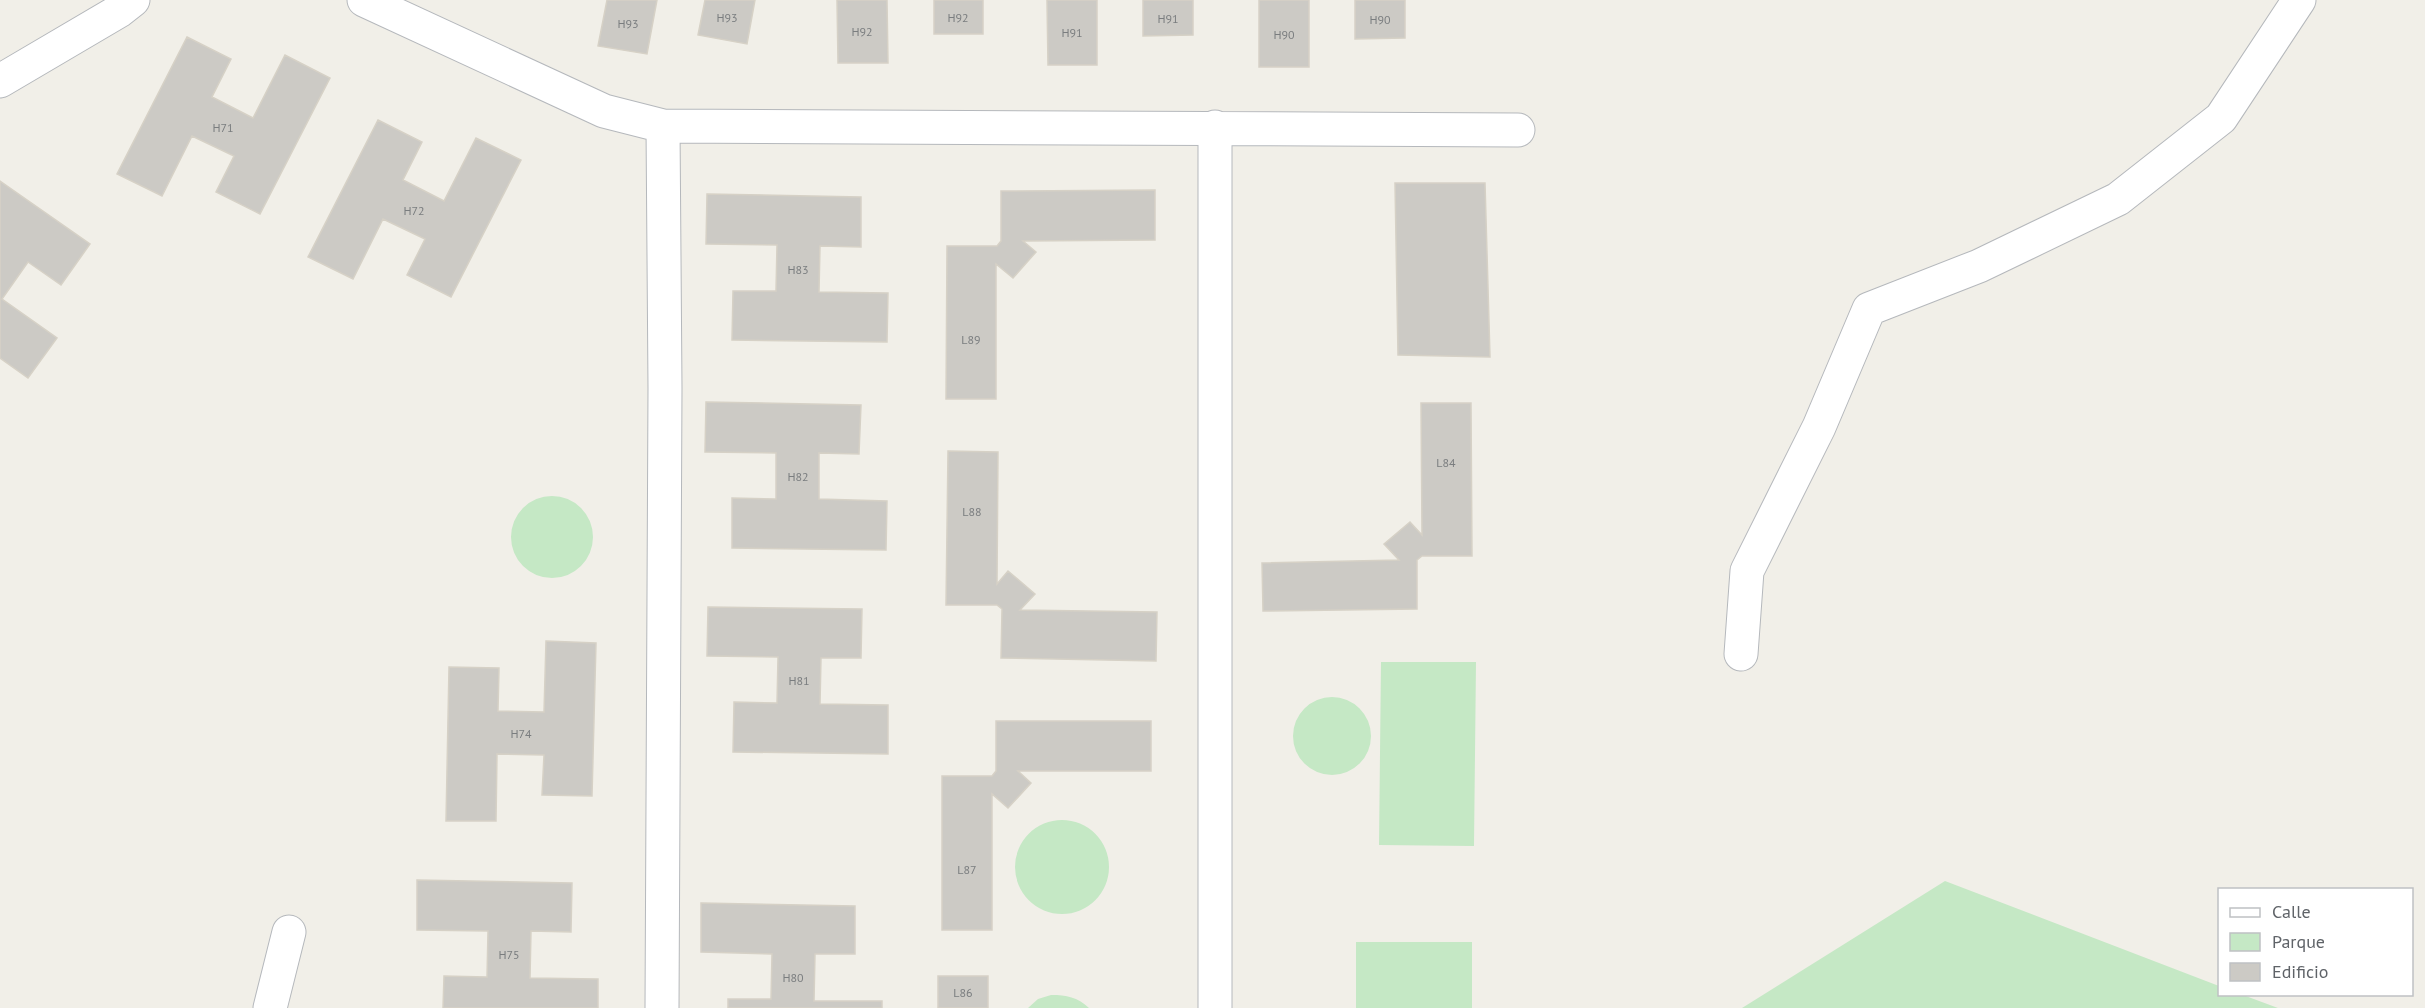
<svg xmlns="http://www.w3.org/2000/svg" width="2425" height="1008" font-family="'PT Sans',sans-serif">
<rect width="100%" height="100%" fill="#f1efe8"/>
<path fill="#c5e8c5" d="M511 537a41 41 0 1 1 82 0a41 41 0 1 1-82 0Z
M1381,662H1476L1474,846L1379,845Z
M1293 736a39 39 0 1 1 78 0a39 39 0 1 1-78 0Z
M1015 867a47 47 0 1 1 94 0a47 47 0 1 1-94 0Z
M1945,881L2219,986L2220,994L2243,995L2278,1008H1742Z
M1356,942H1472V1008H1356Z
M1051,995C1067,995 1077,997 1089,1008H1028L1038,999Z"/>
<path fill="#cccac5" stroke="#d6d1c6" stroke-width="1.5" d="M607,0H657L647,54L598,46Z
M705,0H755L747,44L698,35Z
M837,0H887L888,63H838Z
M934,0H983V34H934Z
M1047,0H1097V65H1048Z
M1143,0H1193V35L1143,36Z
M1259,0H1309V67H1259Z
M1355,0H1405V38L1355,39Z
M187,37L231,59L212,97L253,118L285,55L330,78L260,214L216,192L234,156L192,136L162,196L117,174Z
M378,120L422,142L403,180L444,201L476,138L521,160L451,297L407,275L425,239L383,219L353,279L308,257Z
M0,181L90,244L61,285L28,262L2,299L57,338L28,378L0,358Z
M1395,183H1485L1490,357L1398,355Z
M1155,190V240L1023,241L1036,252L1013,278L996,264V399H946L947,246H997L1001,241V191Z
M707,194L861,197V247L820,246L819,292L888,293L887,342L732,340L733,291H776L777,245L706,244Z
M706,402L861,405L859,454L819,453V499L887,501L886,550L732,548V498L776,499V453L705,452Z
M1421,403H1471L1472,556H1422L1417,560V609L1263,611L1262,563L1399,560L1384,544L1410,522L1422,535Z
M948,451L998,452L997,584L1008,571L1035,594L1020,610L1157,612L1156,661L1001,658L1002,609L997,605H946Z
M708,607L862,609L861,658H821L820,704L888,705V754L733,752L734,702L777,703L778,657L707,656Z
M546,641L596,643L592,796L542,795L544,755L497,754L496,821H446L449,667L499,668L498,711L544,712Z
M996,721H1151V771H1018L1031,783L1008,808L992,794V930H942V776H992L996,771Z
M417,880L572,883L571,932L531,931L530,978L598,979V1008H443L444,976L487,977L488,931L417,930Z
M701,903L855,906V954H815L814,1001H882V1008H728V999H771L772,954L701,952Z
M938,976H988V1008H938Z"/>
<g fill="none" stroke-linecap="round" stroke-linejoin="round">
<g stroke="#b5b8bc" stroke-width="35">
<path id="street" d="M364,0L604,111L663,126L1518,130
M0,81L119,11L133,0
M1741,654L1747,571L1819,427L1869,309L1979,266L2118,199L2221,118L2299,0
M270,1008L289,932
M662,1008L665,388L663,126
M1215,1008V127"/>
</g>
<use href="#street" stroke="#fff" stroke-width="33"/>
</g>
<g text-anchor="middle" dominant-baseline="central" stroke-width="4.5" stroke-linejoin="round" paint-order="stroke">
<g font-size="12" fill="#7a7d7f">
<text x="727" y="17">H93</text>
<text x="958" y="17">H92</text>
<text x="1168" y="18">H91</text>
<text x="1380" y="19">H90</text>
<text x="628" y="23">H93</text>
<text x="862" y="31">H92</text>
<text x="1072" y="32">H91</text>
<text x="1284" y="34">H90</text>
<text x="223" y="127">H71</text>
<text x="414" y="210">H72</text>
<text x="798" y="269">H83</text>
<text x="971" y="339">L89</text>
<text x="1446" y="462">L84</text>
<text x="798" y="476">H82</text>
<text x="972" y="511">L88</text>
<text x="799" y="680">H81</text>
<text x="521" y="733">H74</text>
<text x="967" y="869">L87</text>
<text x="509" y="954">H75</text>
<text x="793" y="977">H80</text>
<text x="963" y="992">L86</text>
</g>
</g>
<rect x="2218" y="888" width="195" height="108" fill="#ffffff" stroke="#bfc1c3" stroke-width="1.5"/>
<rect x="2230" y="908" width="30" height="9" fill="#ffffff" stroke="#bfc1c3" stroke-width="1.5"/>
<text x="2272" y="918" font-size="18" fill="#5f6368">Calle</text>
<rect x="2230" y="933" width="30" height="18" fill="#c5e8c5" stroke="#bfc1c3" stroke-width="1.5"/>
<text x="2272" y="948" font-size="18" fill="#5f6368">Parque</text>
<rect x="2230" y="963" width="30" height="18" fill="#cccac5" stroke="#bfc1c3" stroke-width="1.5"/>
<text x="2272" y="978" font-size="18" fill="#5f6368">Edificio</text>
</svg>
